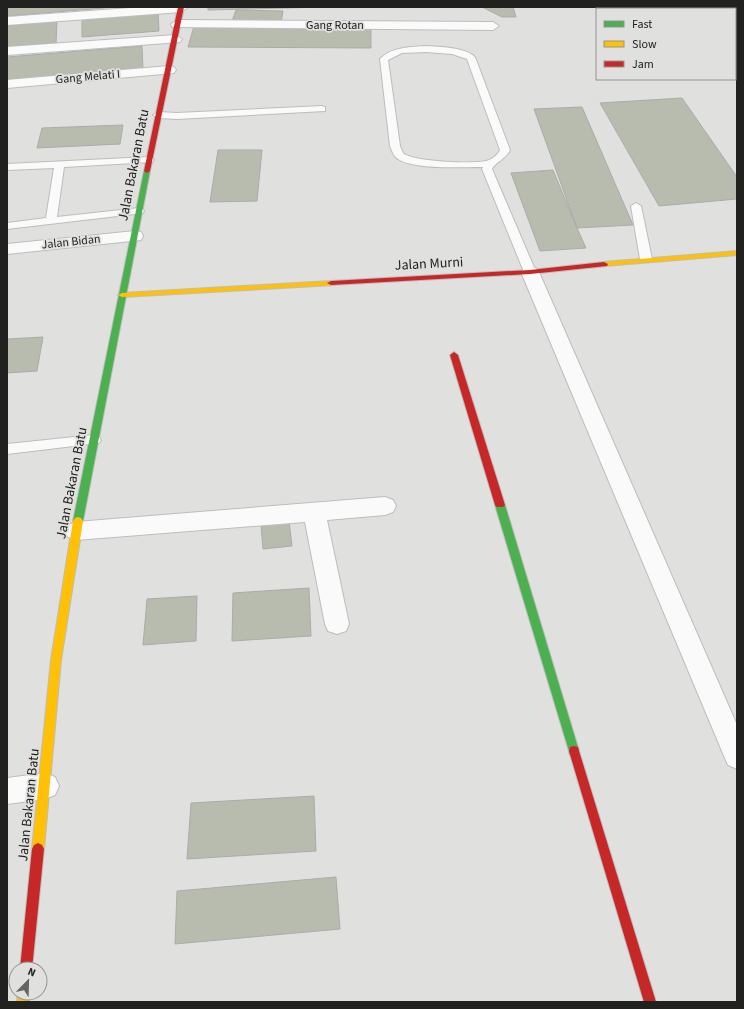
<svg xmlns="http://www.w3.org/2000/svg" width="744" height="1009" font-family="'Source Sans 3',sans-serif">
<rect width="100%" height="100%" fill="#e0e0df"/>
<path fill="#b8bcae" stroke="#ababaa" d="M7,7H116L7,16Z
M208,7H326L208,10Z
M482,7H513L516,17H502Z
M236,10L283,11L281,23L232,21Z
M158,11L159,31L82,37V17Z
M57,21L56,43L7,47V25Z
M194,26L371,28V48L188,47Z
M142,46L143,70L7,80V57Z
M682,98L737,177V199L659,206L600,103Z
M582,107L633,225L577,228L534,109Z
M123,125L120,144L37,148L42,128Z
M218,150H262L257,201L210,202Z
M553,170L577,228L586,248L540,251L511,173Z
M43,337L37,371L7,373V339Z
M289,521L292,546L263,549L261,524Z
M309,588L311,636L232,641L233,593Z
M197,596L196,641L143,645L147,599Z
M314,796L316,851L187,859L191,803Z
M336,877L340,929L175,944L177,891Z"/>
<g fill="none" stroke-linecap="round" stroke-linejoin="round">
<g stroke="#bdbdbc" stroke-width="2">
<path id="lane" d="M426,46C440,47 465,47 475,57L510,150C505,160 495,162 492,169L536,272L534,274H526L524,272L482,169L483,167C462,167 415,170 398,159C394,157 392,151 390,146L380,59C391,47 411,47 426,46ZM426,52L452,54L467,59L500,150C498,155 491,160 486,161C472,164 413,162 403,153L400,146L388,60L402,53Z
M322,106L325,107V111L177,119L158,118L153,115L158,112L177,113Z
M149,157L152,158L154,160L152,162L64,167L57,217L139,208L143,209L144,211L143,213L7,229V223L46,218L54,168L7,170V164Z
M636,203L641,206L652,259L646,262L640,259L631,206Z
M94,435L99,437L101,440L99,443L7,454V444Z"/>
</g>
<g stroke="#bdbdbc" stroke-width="2">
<path id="street" d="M144,7L187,8L181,12L7,25V17Z
M177,20L493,22L499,26L493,30L172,27L171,24Z
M175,35L182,39L180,42L7,55V47Z
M169,66L174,67L176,70L174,73L7,88V80Z
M135,231L141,232L143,236L141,240L7,254V244Z
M530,267L536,268L539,272L737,725V769L728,765L724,756L521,272L524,268Z
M385,497L393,500L396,506L393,512L385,515L327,520L349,624L346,631L337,634L328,631L325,624L305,522L76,540L68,537L65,531L68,525L76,522Z
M45,773L55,777L59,786L55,795L45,799L7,804V778Z"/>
</g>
<g stroke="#bdbdbc" stroke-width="2">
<path id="fast" d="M147,169L150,171L83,521L81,524H75L73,521L144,171Z
M500,501L503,503L505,505L579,751L578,755L574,756L570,755L569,751L495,505L497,503Z"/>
</g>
<g stroke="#bdbdbc" stroke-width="2">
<path id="slow" d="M737,251V255L604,266L600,264L604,262Z
M331,281L335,283L334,285L122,297L118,295L122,293Z
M78,517L81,518L83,521L61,660L44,849L42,853L38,855L34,853L32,849L51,660L73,521L75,518Z
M18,993H30L29,1002H17Z"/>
</g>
<g stroke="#bdbdbc" stroke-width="2">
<path id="jam" d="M178,7H184L150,171L147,173L144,171Z
M604,262L608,264L607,266L530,274L331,285L327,283L331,281L530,270Z
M454,352L458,355L505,505L503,507H497L495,505L450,355Z
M574,746L578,747L579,751L656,1002H644L569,751L570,747Z
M38,843L42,845L44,849L32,969H20L32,849L34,845Z"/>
</g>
<use href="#lane" fill="#fafafa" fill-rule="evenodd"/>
<use href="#street" fill="#fafafa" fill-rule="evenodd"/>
<use href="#fast" fill="#4caf50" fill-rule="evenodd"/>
<use href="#slow" fill="#ffc107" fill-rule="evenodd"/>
<use href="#jam" fill="#c62828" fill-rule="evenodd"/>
</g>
<g text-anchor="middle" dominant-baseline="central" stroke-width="3.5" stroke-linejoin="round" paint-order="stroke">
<g font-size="12" fill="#212120" stroke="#e0e1de">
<text x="335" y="25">Gang Rotan</text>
<text transform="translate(88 77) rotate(-5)">Gang Melati I</text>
<text transform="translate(71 242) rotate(-6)">Jalan Bidan</text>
</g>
<g font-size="14" fill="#212120" stroke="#e0e1de">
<text transform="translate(134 165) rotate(-79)">Jalan Bakaran Batu</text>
<text transform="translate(429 264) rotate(-3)">Jalan Murni</text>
<text transform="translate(72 483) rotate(-79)">Jalan Bakaran Batu</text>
<text transform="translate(29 805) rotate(-84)">Jalan Bakaran Batu</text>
</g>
</g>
<rect width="744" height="1009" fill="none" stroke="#212120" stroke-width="16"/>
<rect x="596" y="8" width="140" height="72" fill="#e0e1de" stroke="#949492"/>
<rect x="604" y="21" width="20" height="6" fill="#4caf50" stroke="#949492"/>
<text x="632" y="28" font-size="12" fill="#212120">Fast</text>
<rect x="604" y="41" width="20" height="6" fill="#ffc107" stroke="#949492"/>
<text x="632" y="48" font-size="12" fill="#212120">Slow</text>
<rect x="604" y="61" width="20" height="6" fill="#c62828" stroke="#949492"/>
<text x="632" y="68" font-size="12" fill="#212120">Jam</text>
<g transform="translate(28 981) rotate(23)"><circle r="19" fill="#e0e1de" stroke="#949492"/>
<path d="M0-3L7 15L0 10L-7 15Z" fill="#646463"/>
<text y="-6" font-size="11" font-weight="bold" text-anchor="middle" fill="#212120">N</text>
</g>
</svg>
